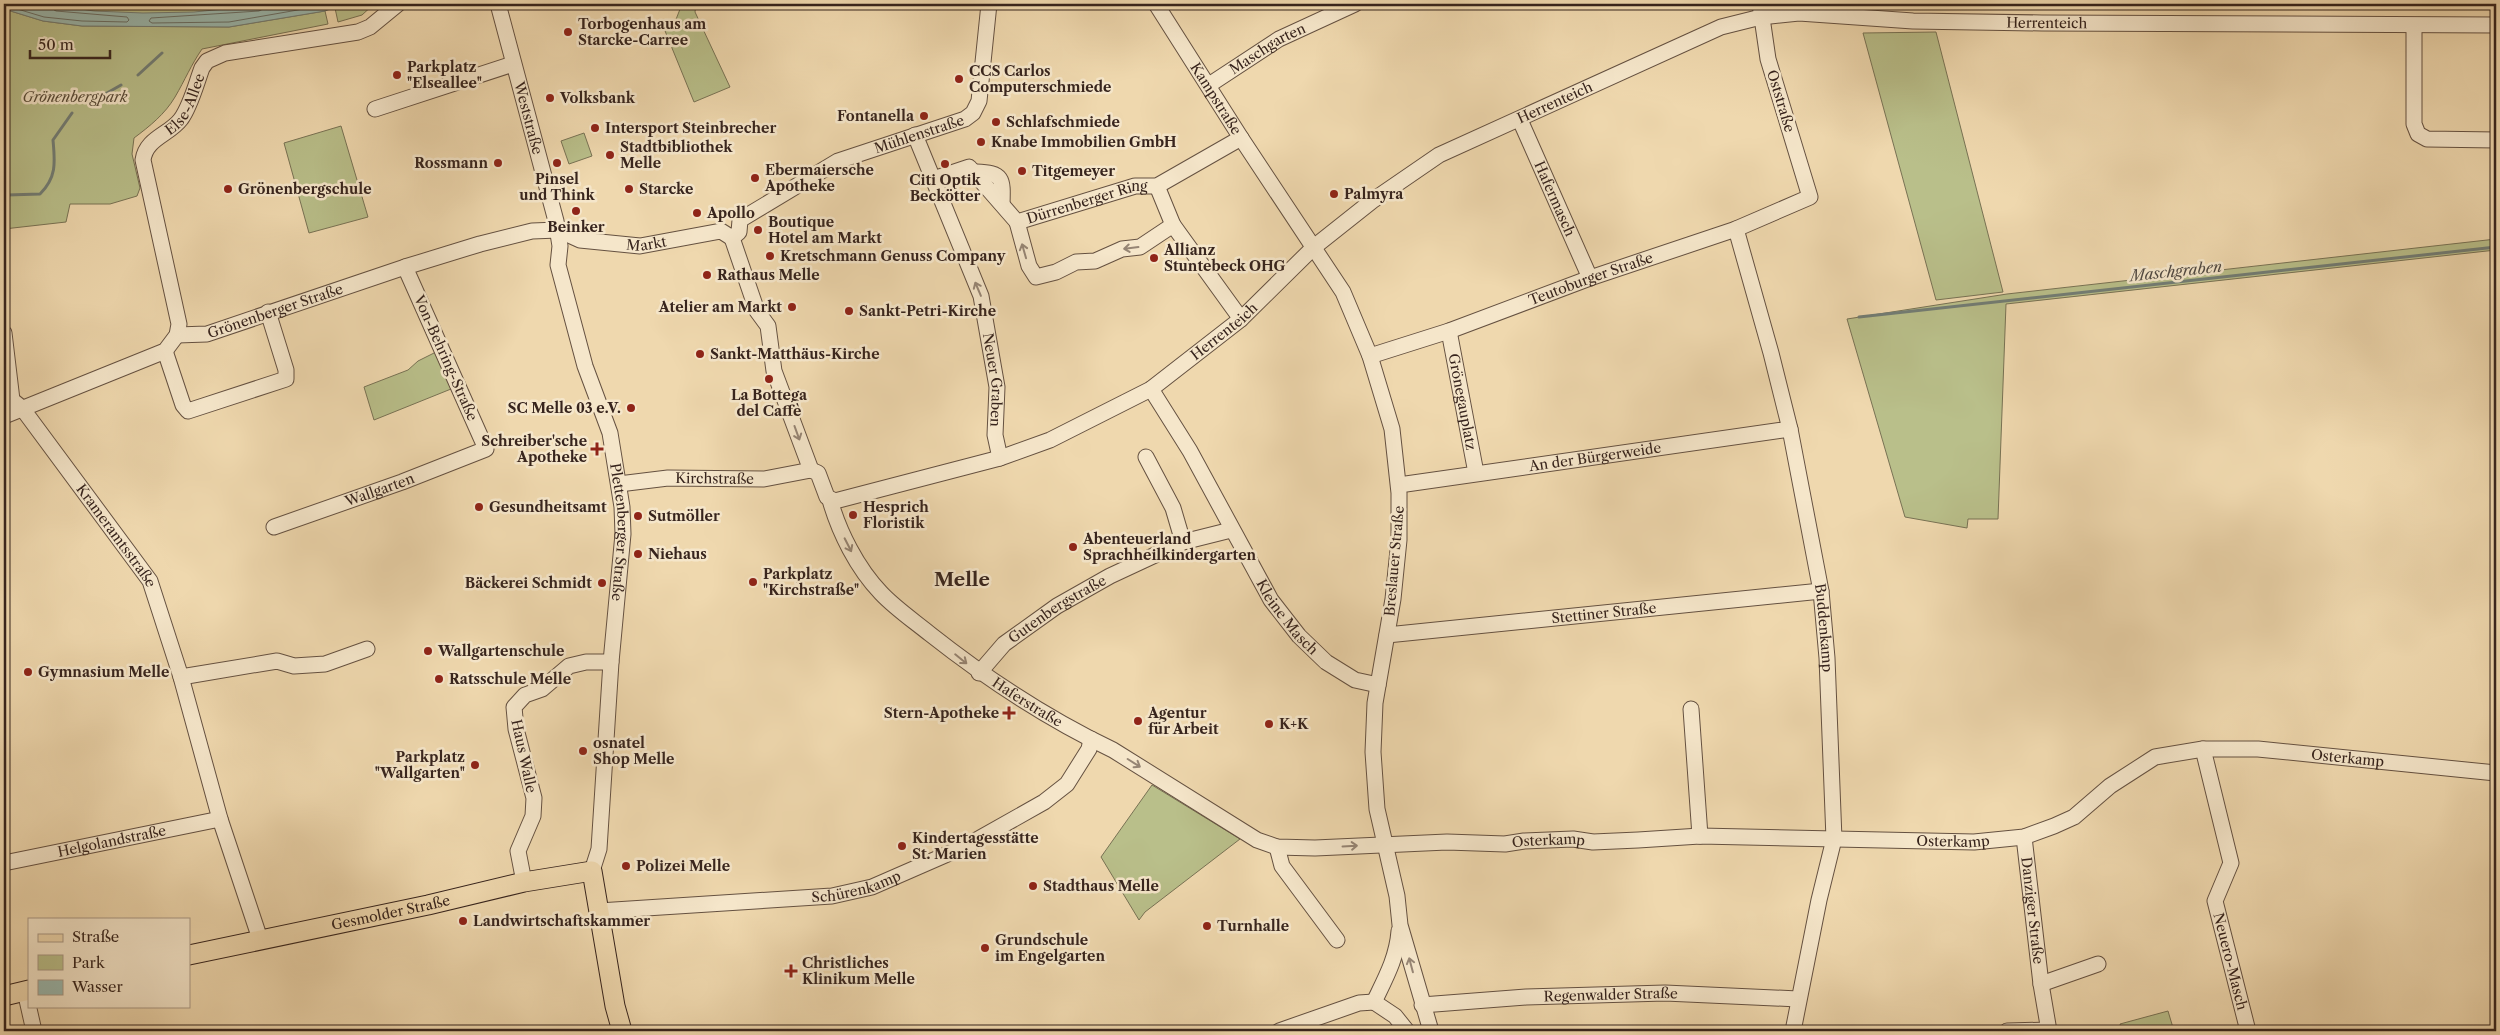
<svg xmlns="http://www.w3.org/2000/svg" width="2500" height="1035" font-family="'Libre Caslon Text',serif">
<rect width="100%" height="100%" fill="#efd8ae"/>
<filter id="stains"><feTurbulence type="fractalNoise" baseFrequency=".004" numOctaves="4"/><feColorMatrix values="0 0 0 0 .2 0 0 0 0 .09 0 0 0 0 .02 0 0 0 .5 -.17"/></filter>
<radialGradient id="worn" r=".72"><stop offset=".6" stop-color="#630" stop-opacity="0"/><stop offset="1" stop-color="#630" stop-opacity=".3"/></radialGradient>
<path fill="#b9bf8a" stroke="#787254" d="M47,4H274C213,15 107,19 47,4Z
M343,4H374L362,15L338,22L335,8Z
M682,4H696L695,12L730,87L694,102L663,26L675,22Z
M4,9L43,21L82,26L229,27L325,11L328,24L202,49C191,65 185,80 175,97C165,114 150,126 134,138L132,154L140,188L137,196L110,204H70L66,222L4,229Z
M1936,32L2003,292L1936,300L1863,33Z
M341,126L368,217L309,233L284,143Z
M584,133L592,156L569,164L561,141Z
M2496,239V250L2006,304L1998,519H1968L1967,528L1905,517L1847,319L2007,294Z
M436,352L451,389L374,420L364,387L408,370L418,361Z
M1152,785L1240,839L1145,912L1139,920L1101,857Z
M2168,1011L2174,1031H2122L2120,1024Z"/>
<path fill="#9ab9b0" stroke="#727d75" d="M4,4H47L94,11L143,13L194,12L274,4H343L325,11L229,27L82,26L43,21L4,9Z"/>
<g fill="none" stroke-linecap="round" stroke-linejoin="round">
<path stroke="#686e66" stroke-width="1" d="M264,4L263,9L259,11L151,18L149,21L152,23L229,22L332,4
M4,5L44,17L82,21L127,22L129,20L127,17L56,11L51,8V4"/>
<path stroke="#727d75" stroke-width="3" d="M138,75L162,53
M93,101L121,85
M4,192L7,195L40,194C57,177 55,162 53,140L72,113
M1859,317L2496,247"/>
<g stroke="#655141" stroke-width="17">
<g id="minor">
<path id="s1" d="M498,4L556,221L560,246L558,265L585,366L610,433L622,507L623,534L611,662L599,849L592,871"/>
<path id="s2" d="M1156,4L1241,138L1343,292L1370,356L1392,429L1399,493V540L1393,599L1375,703L1373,752L1377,809L1397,896L1400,925L1431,1031"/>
<path d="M2414,26V124L2418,134L2427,139L2496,140"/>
<path id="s3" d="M1209,85L1279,39L1355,4"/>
<path d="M375,109L513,64"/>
<path id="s4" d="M1520,120L1590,278"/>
<path id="s5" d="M915,135L981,296L997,387L995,435L1000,458"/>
<path d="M976,172C1003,173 1003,178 1002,204"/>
<path id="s6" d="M933,179L969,167L1017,222L1135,186H1157L1241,138"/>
<path d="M1157,186L1173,225L1241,319"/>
<path d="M1017,222L1029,266L1036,277L1056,272L1076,262L1095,261L1122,249L1140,247L1173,225"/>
<path id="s7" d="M1736,229L1771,353L1790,429L1821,591L1827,658L1834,839L1819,900L1793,1031"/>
<path id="s8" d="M1449,331L1476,473"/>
<path id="s9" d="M4,333L12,400L22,408L150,581L181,677L220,819L260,939"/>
<path id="s10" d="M177,335L207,334L405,267L480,244L532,231L558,230L580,240L640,246L721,231L732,238"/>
<path d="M165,351L183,405L188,411L286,379V370L268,312"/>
<path id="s11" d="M1370,356L1449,331L1590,278L1736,229L1810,197L1768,59L1760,4"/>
<path id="s12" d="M1151,389L1190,451L1271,600L1299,636L1326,662L1355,680L1378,685"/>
<path id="s13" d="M4,416L165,351L177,335L179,324L143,160C146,138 169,135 181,119C191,105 196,84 202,68L207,61L225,53L358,32L370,27L398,4"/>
<path d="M1146,457L1173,508L1183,542"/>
<path id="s14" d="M811,470L818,473L827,497L835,501L1000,458L1050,440L1151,389L1241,319L1314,247L1372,201L1439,155L1721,27L1761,17L1799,13L1913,21L2042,23L2496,25"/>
<path id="s15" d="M811,470L774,371L768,326L757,311L732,238L739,232L740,220L838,161L965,119L973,113L979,101L989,4"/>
<path id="s16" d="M619,484L668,478L764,479L811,470"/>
<path id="s17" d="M1399,485L1790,429"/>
<path id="s18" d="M830,500C839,532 857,568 881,593C895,608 914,621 930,634C987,679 1048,719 1113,750L1257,840L1277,847L1315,848L1447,842L1505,844L1524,841L1573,839L1593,842L1638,840L1700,836L1974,842L2024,837L2054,826L2074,817L2110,786L2155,757L2203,749H2258L2496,773"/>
<path id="s19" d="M274,527L402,482L486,449L405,267"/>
<path id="s20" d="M1387,635L1821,591"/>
<path id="s21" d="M979,673L1004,644L1057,606L1110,576L1183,542L1231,530"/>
<path d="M181,677L277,661L294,666L325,664L367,649"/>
<path d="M1691,709L1700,836"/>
<path id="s22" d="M2203,749L2231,863L2215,901L2248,1031"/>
<path id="s23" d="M2024,837L2041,984L2049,1031"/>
<path d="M1277,847L1282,866L1337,940"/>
<path id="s24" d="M4,863L220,819"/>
<path d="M524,882L518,851L533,816L534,798L516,729L514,707L525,695L542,689L569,666L586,662H611"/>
<path id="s25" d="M599,911L832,896L872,887L966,846L1044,802L1067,784L1089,749L1091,739"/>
<path d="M2041,984L2098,964"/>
<path d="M25,991L34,1031"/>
<path d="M1374,1002C1385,979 1397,958 1399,931"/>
<path d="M1374,1002L1395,1016L1407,1031"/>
<path id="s26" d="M1422,1005L1526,997L1665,993L1798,999"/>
<path d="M1279,1031L1359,1003L1374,1002"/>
<path d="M2007,1031L2049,1030"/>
</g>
</g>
<g stroke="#37241d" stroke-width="21">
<g id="major">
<path id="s27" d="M189,955L428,905L524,882L592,871L615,1006L622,1031"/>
<path d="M4,996L29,990"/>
</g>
</g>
<use href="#minor" stroke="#f5e6ca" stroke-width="15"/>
<use href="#major" stroke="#efd8ae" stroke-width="19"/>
</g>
<defs><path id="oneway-shaft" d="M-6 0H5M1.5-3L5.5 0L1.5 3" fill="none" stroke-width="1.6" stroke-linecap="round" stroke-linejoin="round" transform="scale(1.25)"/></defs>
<g stroke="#968574">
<use href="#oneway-shaft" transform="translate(1131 248) rotate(173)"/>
<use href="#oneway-shaft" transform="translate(1024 251) rotate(-106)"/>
<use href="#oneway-shaft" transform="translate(978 289) rotate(-113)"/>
<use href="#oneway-shaft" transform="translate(797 433) rotate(70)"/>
<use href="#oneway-shaft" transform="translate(848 545) rotate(63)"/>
<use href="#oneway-shaft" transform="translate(961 659) rotate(39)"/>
<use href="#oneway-shaft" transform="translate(1134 763) rotate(32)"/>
<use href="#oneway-shaft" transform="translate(1350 846) rotate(-3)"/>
<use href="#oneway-shaft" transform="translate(1411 965) rotate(-105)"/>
</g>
<g fill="#8f2418" stroke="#f5e6ca" stroke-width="2">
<circle cx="568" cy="32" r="5"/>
<circle cx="397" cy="75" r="5"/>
<circle cx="959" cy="79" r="5"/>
<circle cx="550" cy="98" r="5"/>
<circle cx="924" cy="116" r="5"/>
<circle cx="996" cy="122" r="5"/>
<circle cx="595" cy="128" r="5"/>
<circle cx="981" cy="142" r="5"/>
<circle cx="610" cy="155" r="5"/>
<circle cx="498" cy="163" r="5"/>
<circle cx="557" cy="163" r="5"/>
<circle cx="945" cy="164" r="5"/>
<circle cx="1022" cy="171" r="5"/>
<circle cx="755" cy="178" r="5"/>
<circle cx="228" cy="189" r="5"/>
<circle cx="629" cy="189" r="5"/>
<circle cx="1334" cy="194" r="5"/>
<circle cx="576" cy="211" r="5"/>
<circle cx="697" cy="213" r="5"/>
<circle cx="758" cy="230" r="5"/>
<circle cx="770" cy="256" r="5"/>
<circle cx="1154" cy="258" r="5"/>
<circle cx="707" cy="275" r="5"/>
<circle cx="792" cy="307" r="5"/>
<circle cx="849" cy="311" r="5"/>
<circle cx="700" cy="354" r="5"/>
<circle cx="769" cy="379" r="5"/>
<circle cx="631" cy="408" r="5"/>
<path d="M594.5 441.5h5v5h5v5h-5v5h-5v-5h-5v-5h5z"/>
<circle cx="479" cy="507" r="5"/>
<circle cx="853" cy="515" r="5"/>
<circle cx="638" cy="516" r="5"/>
<circle cx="1073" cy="547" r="5"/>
<circle cx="638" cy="554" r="5"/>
<circle cx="753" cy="582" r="5"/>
<circle cx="602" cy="583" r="5"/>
<circle cx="428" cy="651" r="5"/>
<circle cx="28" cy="672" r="5"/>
<circle cx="439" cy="679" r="5"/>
<path d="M1006.5 705.5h5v5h5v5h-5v5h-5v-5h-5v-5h5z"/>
<circle cx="1138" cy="721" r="5"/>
<circle cx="1269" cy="724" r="5"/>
<circle cx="583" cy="751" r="5"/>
<circle cx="475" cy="765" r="5"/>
<circle cx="902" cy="846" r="5"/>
<circle cx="626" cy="866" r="5"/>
<circle cx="1033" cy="886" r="5"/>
<circle cx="463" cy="921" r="5"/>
<circle cx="1207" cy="926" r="5"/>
<circle cx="985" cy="948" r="5"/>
<path d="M788.5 963.5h5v5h5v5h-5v5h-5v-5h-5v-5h5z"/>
</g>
<g text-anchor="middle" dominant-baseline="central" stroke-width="5" stroke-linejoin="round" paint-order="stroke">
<g font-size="14" fill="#37241d" stroke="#f5e6ca">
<text stroke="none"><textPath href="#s14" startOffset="1388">Herrenteich</textPath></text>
<text stroke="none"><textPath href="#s3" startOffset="69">Maschgarten</textPath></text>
<text stroke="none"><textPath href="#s2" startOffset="112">Kampstraße</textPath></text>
<text transform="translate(1781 101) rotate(73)">Oststraße</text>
<text stroke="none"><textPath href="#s13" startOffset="445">Else-Allee</textPath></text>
<text stroke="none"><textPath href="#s14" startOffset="878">Herrenteich</textPath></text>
<text stroke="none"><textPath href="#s1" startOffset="118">Weststraße</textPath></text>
<text stroke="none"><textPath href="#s15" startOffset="468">Mühlenstraße</textPath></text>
<text stroke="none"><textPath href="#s4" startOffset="86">Hafermasch</textPath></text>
<text stroke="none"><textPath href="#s6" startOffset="184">Dürrenberger Ring</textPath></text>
<text stroke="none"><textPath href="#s10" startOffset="488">Markt</textPath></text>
<text stroke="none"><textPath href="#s11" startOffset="234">Teutoburger Straße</textPath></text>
<text stroke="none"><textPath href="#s10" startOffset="102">Grönenberger Straße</textPath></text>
<text stroke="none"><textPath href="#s14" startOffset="472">Herrenteich</textPath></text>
<text transform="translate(446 358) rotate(66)">Von-Behring-Straße</text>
<text stroke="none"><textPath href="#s5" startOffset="259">Neuer Graben</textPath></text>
<text stroke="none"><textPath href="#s8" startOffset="72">Grönegauplatz</textPath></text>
<text stroke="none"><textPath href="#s17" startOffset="198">An der Bürgerweide</textPath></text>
<text stroke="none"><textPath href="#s16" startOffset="96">Kirchstraße</textPath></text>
<text stroke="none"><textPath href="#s19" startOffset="112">Wallgarten</textPath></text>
<text stroke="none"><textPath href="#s1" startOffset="545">Plettenberger Straße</textPath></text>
<text stroke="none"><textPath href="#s9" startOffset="239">Krameramtsstraße</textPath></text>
<text transform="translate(1394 561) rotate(-85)">Breslauer Straße</text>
<text stroke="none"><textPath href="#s21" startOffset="102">Gutenbergstraße</textPath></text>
<text stroke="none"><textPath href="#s20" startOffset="218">Stettiner Straße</textPath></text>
<text stroke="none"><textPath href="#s12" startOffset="266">Kleine Masch</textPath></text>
<text stroke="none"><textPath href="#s7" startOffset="409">Buddenkamp</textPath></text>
<text stroke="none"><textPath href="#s18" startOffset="290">Haferstraße</textPath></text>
<text transform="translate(524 756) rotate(78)">Haus Walle</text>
<text stroke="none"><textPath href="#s18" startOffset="1676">Osterkamp</textPath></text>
<text stroke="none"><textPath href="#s18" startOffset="1256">Osterkamp</textPath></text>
<text stroke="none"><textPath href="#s24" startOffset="110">Helgolandstraße</textPath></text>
<text stroke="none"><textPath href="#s18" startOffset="851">Osterkamp</textPath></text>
<text stroke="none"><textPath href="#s25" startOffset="259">Schürenkamp</textPath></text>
<text stroke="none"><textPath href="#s23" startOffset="74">Danziger Straße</textPath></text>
<text stroke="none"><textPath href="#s27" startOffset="206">Gesmolder Straße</textPath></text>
<text stroke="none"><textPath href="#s22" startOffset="221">Neuero-Masch</textPath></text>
<text stroke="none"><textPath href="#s26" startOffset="189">Regenwalder Straße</textPath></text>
</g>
<g font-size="14" font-weight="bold" fill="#37241d" stroke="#f5e6ca" text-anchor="start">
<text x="578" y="24">Torbogenhaus am<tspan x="578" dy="16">Starcke-Carree</tspan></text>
<text x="407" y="67">Parkplatz<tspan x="407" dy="16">"Elseallee"</tspan></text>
<text x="969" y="71">CCS Carlos<tspan x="969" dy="16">Computerschmiede</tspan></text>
<text x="560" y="98">Volksbank</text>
<text x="914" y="116" text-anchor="end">Fontanella</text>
<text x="1006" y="122">Schlafschmiede</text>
<text x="605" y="128">Intersport Steinbrecher</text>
<text x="991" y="142">Knabe Immobilien GmbH</text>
<text x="620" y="147">Stadtbibliothek<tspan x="620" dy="16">Melle</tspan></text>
<text x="488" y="163" text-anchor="end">Rossmann</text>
<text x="765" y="170">Ebermaiersche<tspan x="765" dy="16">Apotheke</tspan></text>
<text x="1032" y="171">Titgemeyer</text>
<text x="557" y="179" text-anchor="middle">Pinsel<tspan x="557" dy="16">und Think</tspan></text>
<text x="945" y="180" text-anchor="middle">Citi Optik<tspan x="945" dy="16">Beckötter</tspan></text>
<text x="238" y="189">Grönenbergschule</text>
<text x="639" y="189">Starcke</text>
<text x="1344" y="194">Palmyra</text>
<text x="707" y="213">Apollo</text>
<text x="768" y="222">Boutique<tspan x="768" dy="16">Hotel am Markt</tspan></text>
<text x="576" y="227" text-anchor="middle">Beinker</text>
<text x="1164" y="250">Allianz<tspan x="1164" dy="16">Stuntebeck OHG</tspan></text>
<text x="780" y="256">Kretschmann Genuss Company</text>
<text x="717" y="275">Rathaus Melle</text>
<text x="782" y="307" text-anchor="end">Atelier am Markt</text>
<text x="859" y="311">Sankt-Petri-Kirche</text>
<text x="710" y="354">Sankt-Matthäus-Kirche</text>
<text x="769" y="395" text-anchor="middle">La Bottega<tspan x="769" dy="16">del Caffè</tspan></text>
<text x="621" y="408" text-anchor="end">SC Melle 03 e.V.</text>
<text x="587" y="441" text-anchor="end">Schreiber'sche<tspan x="587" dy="16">Apotheke</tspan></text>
<text x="489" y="507">Gesundheitsamt</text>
<text x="863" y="507">Hesprich<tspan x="863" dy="16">Floristik</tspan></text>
<text x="648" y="516">Sutmöller</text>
<text x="1083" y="539">Abenteuerland<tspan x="1083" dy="16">Sprachheilkindergarten</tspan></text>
<text x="648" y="554">Niehaus</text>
<text x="763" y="574">Parkplatz<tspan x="763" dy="16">"Kirchstraße"</tspan></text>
<text x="592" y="583" text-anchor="end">Bäckerei Schmidt</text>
<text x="438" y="651">Wallgartenschule</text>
<text x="38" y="672">Gymnasium Melle</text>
<text x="449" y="679">Ratsschule Melle</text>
<text x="999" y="713" text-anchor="end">Stern-Apotheke</text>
<text x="1148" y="713">Agentur<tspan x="1148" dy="16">für Arbeit</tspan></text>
<text x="1279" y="724">K+K</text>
<text x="593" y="743">osnatel<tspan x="593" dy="16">Shop Melle</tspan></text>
<text x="465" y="757" text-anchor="end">Parkplatz<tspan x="465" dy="16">"Wallgarten"</tspan></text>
<text x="912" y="838">Kindertagesstätte<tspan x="912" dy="16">St. Marien</tspan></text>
<text x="636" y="866">Polizei Melle</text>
<text x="1043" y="886">Stadthaus Melle</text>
<text x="473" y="921">Landwirtschaftskammer</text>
<text x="1217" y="926">Turnhalle</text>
<text x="995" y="940">Grundschule<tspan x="995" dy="16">im Engelgarten</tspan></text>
<text x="802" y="963">Christliches<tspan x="802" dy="16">Klinikum Melle</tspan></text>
</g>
<g font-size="14" font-style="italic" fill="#584b38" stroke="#f5e6ca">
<text x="75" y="97">Grönenbergpark</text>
</g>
<g font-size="15" font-style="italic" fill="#504942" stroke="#f5e6ca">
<text transform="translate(2176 271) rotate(-6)">Maschgraben</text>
</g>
<g font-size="19" font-weight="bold" fill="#37241d" stroke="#f5e6ca">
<text x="962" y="579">Melle</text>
</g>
</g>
<rect width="2500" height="1035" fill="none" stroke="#efd8ae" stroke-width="20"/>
<rect x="5" y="5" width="2490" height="1025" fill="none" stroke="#37241d" stroke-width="2.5"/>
<rect x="10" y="10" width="2480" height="1015" fill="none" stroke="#37241d"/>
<rect x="28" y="918" width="162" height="90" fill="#f5e6ca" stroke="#a99885"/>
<rect x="38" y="934" width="25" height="8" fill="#efd8ae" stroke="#a99885"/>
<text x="72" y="942" font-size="15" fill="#37241d">Straße</text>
<rect x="38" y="955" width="25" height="15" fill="#b9bf8a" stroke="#a99885"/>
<text x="72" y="968" font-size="15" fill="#37241d">Park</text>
<rect x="38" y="980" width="25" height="15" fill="#9ab9b0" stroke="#a99885"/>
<text x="72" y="992" font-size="15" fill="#37241d">Wasser</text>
<path d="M30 50v8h80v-8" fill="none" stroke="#37241d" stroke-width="2.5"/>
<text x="38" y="50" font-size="15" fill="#37241d" stroke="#f5e6ca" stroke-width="4" paint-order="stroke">50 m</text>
<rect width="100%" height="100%" filter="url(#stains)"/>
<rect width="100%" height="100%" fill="url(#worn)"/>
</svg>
